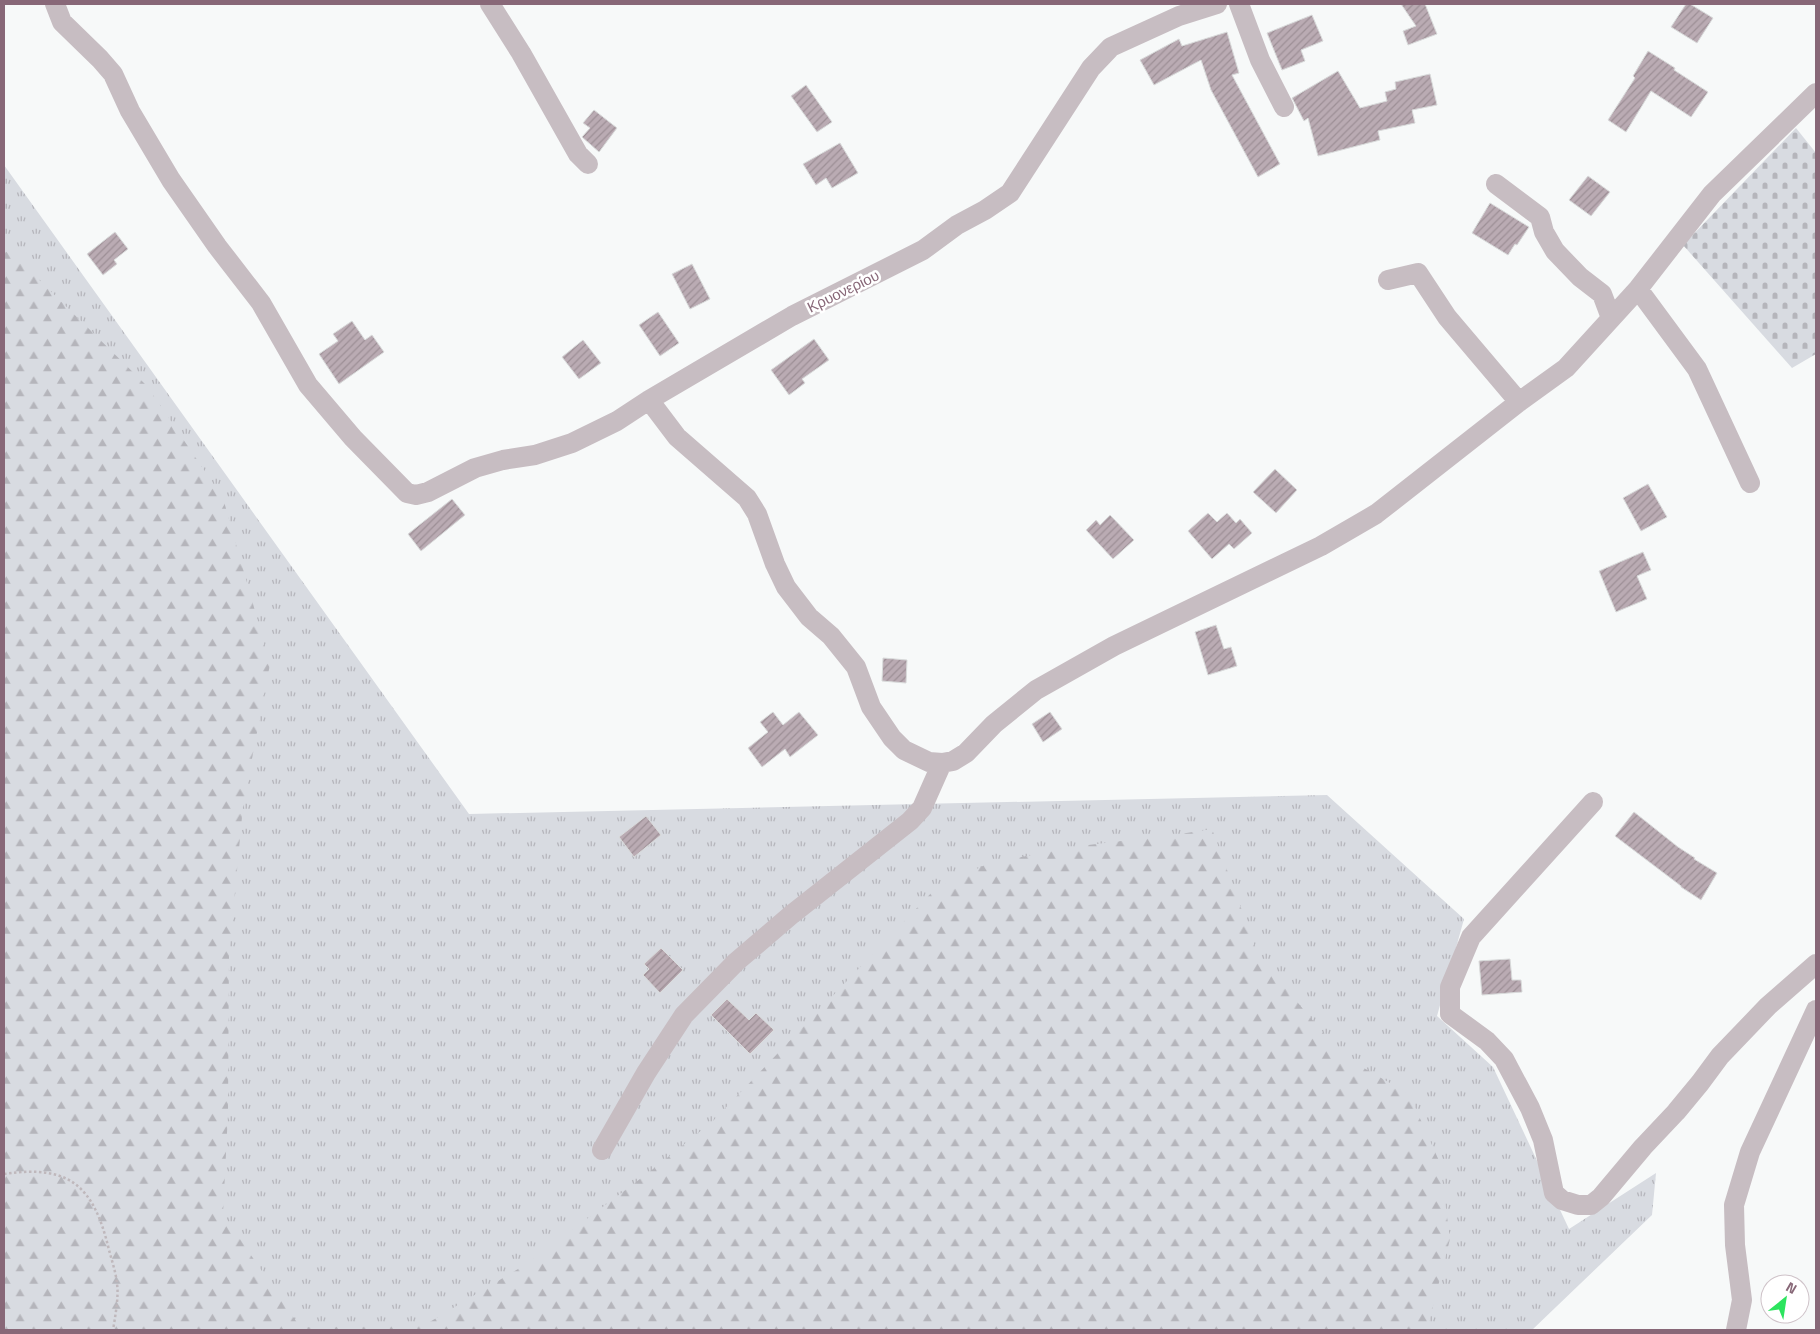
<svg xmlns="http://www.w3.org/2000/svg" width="1820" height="1334" font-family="'Titillium Web',sans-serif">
<defs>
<pattern id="grass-tufts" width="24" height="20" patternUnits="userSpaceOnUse" patternTransform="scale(1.25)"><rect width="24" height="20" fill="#d8dbe1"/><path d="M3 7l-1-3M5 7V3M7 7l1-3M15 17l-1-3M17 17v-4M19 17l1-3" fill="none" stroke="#b5b5bb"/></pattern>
<pattern id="forest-firs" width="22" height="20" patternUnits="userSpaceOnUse" patternTransform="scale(1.25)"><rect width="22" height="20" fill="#d8dbe1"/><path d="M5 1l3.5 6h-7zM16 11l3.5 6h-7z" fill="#b5b5bb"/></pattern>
<pattern id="cemetery-stones" width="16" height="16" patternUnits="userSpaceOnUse" patternTransform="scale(1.25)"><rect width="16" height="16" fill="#d8dbe1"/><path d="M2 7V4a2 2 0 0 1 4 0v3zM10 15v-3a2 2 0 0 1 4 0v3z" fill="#b5b5bb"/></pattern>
<pattern id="building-hatch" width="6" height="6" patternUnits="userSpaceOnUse" patternTransform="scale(1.25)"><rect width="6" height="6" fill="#baabb3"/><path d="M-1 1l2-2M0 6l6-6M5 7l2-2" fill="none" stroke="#9d8f96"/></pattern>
</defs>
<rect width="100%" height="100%" fill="#f7f9f9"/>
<path fill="url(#grass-tufts)" d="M4,165L469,814L1327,795L1464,919L1437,1016L1493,1067L1569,1229L1656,1173L1652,1215L1532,1330H4Z"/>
<path fill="url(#forest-firs)" d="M4,250L23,264L147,386L223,498L270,664L243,806L229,956L228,1112L223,1214L300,1327L423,1326L528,1263L648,1173L712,1122L935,889L989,863L1080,846L1180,834L1212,829L1259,957L1343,1056L1409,1094L1440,1163L1450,1239L1427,1330H4Z"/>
<path fill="url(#cemetery-stones)" d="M1796,128L1816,153V354L1792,368L1683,245Z"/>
<path fill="url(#building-hatch)" stroke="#d9dbdb" d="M1401,4H1425L1437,34L1408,45L1403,31L1416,26Z
M1686,4H1690L1713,18L1697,43L1671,27Z
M1312,15L1323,41L1301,50L1305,61L1282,70L1267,33Z
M1227,32L1239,73L1232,75L1280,164L1258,177L1211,90L1201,60L1154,85L1140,60L1179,39L1182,46Z
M1648,51L1675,68L1674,70L1708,92L1691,117L1651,91L1626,132L1608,120L1635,78L1633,76Z
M1338,71L1360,108L1387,101L1385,92L1396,89L1395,82L1430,74L1437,105L1412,110L1415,123L1378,131L1380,140L1318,156L1308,118L1304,121L1292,98Z
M806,85L832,122L817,132L791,96Z
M594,110L617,128L599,152L582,137L590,128L583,123Z
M840,143L858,173L832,188L826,178L816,185L803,164Z
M1588,176L1610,192L1591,216L1569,200Z
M1490,203L1529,227L1517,245L1515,244L1508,255L1472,233Z
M115,232L128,249L114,260L117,264L103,275L87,254Z
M692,264L710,299L690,309L672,274Z
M658,312L679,343L660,356L639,325Z
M352,321L365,340L372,335L384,352L339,384L319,354L338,341L333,334Z
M814,339L829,360L802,379L805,383L789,395L771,370Z
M583,340L601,363L579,379L562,357Z
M1275,469L1297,490L1276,513L1253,492Z
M1648,484L1667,517L1641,531L1623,498Z
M452,499L465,515L421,551L408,534Z
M1208,513L1217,522L1227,513L1236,523L1240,519L1252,533L1234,549L1229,544L1212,559L1188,531Z
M1110,515L1134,540L1113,559L1086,530L1096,520L1100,525Z
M1643,552L1651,570L1637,576L1647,599L1616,612L1599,571Z
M1216,625L1224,649L1231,647L1237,666L1208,675L1195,632Z
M883,658L907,660L906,683L882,681Z
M773,712L783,725L799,712L818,735L790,757L785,749L762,767L748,748L768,732L760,722Z
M1050,712L1062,729L1043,742L1032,724Z
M1634,812L1678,847L1695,858L1694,859L1717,873L1701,900L1681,887V886L1615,836Z
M646,816L661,835L634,857L619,837Z
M661,948L683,970L660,993L643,975L649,969L644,964Z
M1510,959L1512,980H1521L1522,992L1482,995L1479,961Z
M727,999L749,1020L756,1013L774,1030L750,1054L711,1015Z"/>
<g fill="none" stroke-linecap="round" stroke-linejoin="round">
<path stroke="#bfb8bc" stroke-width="2.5" stroke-dasharray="2.5 2.5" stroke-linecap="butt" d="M4,1174C71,1164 94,1187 109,1250C112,1261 116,1273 117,1284C119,1296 115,1318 113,1330"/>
<path stroke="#c7bdc2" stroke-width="20" d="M55,4L62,22L100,59L113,74L130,111L171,180L217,246L261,303L308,385L353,438L407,493L416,495L428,492L475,468L503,460L535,455L572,443L617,421L649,400L792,316L923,250L957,225L985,210L1010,193L1091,68L1111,47L1179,16L1217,4
M490,4L521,53L578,154L588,164
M1239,4L1260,60L1284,107
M1496,184L1540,217L1544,232L1555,251L1580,277L1602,294L1611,318
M1388,280L1418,273L1447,317L1519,402
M1638,289L1697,369L1750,483
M649,400L677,437L747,498L757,514L775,564L786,587L809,617L831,636L856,667L871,707L892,738L904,750L929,762L942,763L953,761L966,753L994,724L1036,690L1114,646L1321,546L1376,514L1519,402L1566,368L1638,289L1712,194L1816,93
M1593,802L1471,937L1450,987V1014L1487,1041L1504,1059L1530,1108L1543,1140L1554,1193L1562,1200L1578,1205H1591L1601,1197L1643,1147L1676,1112L1700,1083L1720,1056L1768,1006L1816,964
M602,1150L646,1073L684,1015L736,962L791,915L910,821L922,808L942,763
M1736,1330L1742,1300L1735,1245L1734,1205L1750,1152L1816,1010"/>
</g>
<g text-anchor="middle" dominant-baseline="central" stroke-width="5" stroke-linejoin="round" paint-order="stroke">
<g font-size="15" fill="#886878" stroke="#fff">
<text transform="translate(843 291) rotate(-26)">Κρυονερίου</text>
</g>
</g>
<rect width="1820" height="1334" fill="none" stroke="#886878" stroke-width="10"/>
<g transform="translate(1785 1299) rotate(30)"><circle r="24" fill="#ffffff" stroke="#cfc3c9"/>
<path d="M0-4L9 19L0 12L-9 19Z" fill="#2ce45e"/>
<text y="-8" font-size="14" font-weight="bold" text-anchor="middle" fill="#886878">N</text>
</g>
</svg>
